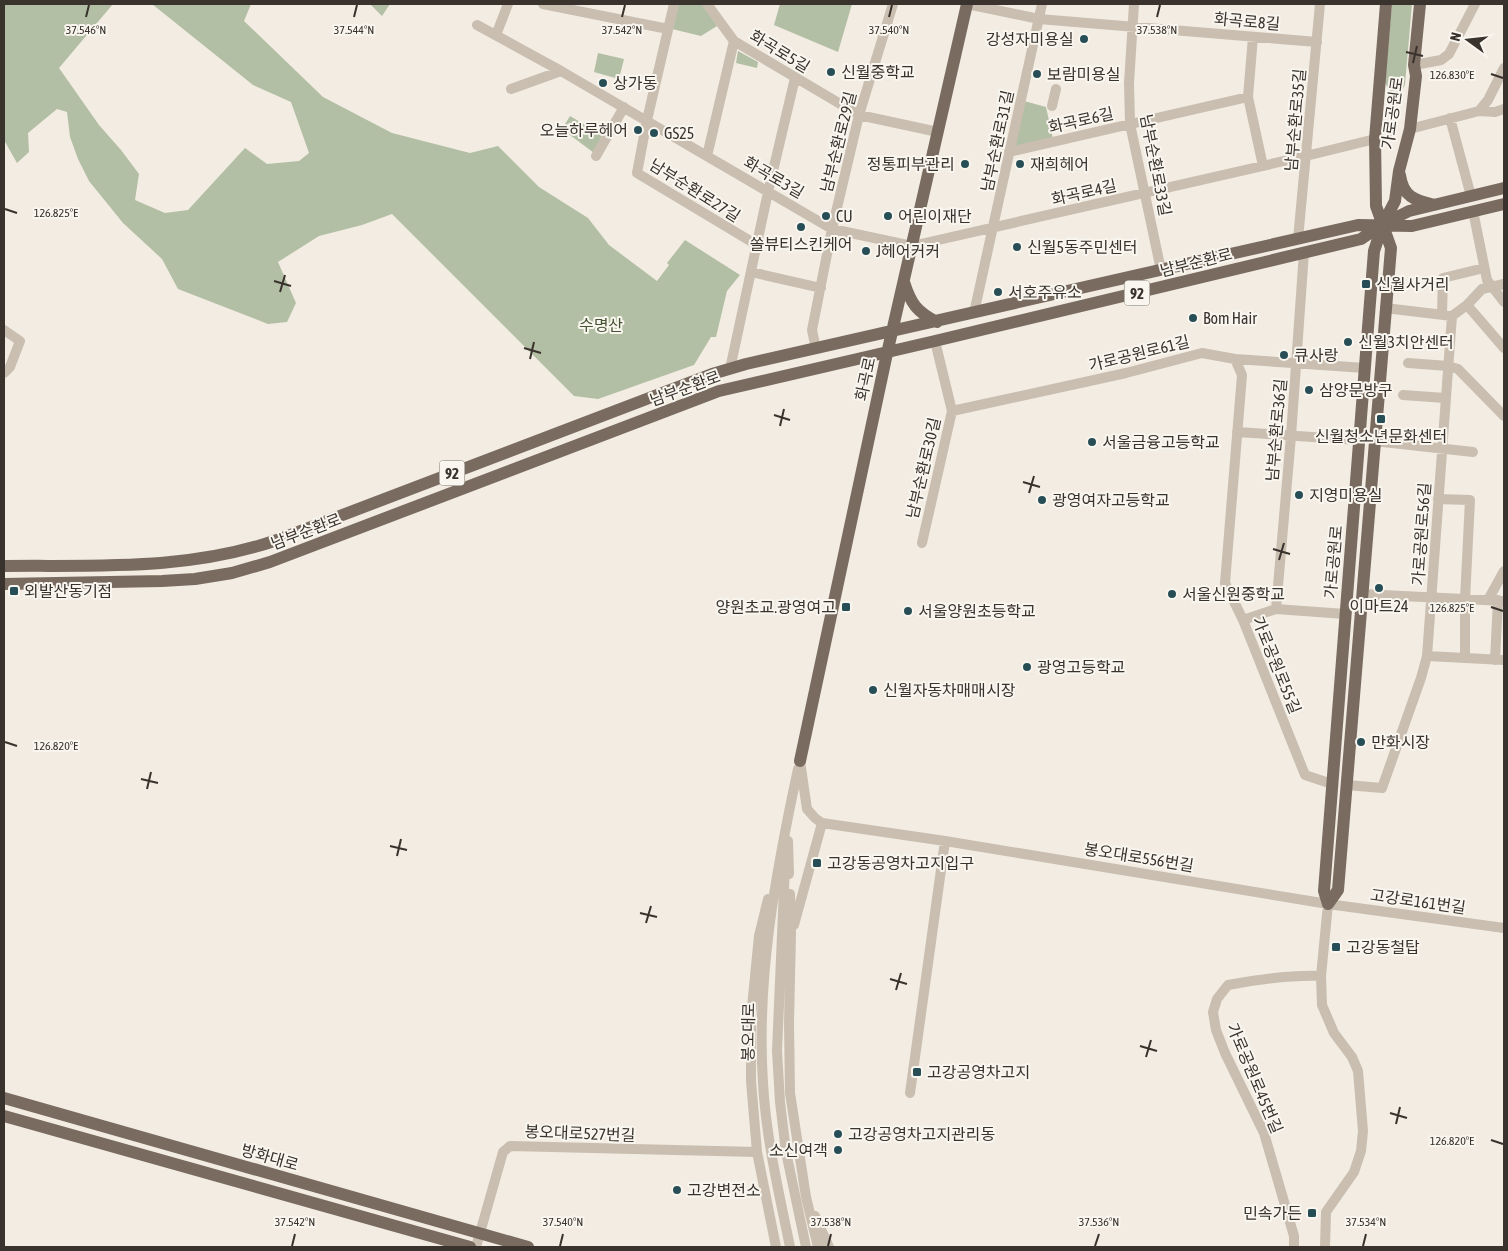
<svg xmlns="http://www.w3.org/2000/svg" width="1508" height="1251" font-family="'Asap Condensed','Noto Sans KR',sans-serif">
<rect width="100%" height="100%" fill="#f2ece3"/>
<path fill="#b3bfa4" d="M4,4H113L59,68L99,125L121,150L139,174L135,200L165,213L188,210L245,148L267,164L299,161L309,153L291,102L253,85L152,4H251L244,21L323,97L392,133L470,153L498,146L539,187L588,218L609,245L657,281L669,265L667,263L685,240L740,275L727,291L716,337H711L694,365L598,399L574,396L392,214L362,225L319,236L278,262L296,303L287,322L268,324L178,289L162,259L123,223L89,181L78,159L70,137L67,112L57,109L28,133L29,152L17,163L4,140Z
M370,4H390L382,16Z
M678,4H702L717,26L701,36L672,29Z
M780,4H852L838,52L774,25Z
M1392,4H1412L1405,84L1403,89L1396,95L1392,137H1389L1392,95L1385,83Z
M738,51L758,62L757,68L736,63Z
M598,53L624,59L619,79L594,72Z
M1024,101L1046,107L1053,139L1014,148Z
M570,116L604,136L594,153L562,129Z"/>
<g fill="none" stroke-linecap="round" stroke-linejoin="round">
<path stroke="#c9beb0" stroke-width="10" d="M543,4L668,29
M674,4L647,120L637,173L757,245
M707,4L734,41L859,115L938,132
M967,4L1039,19L1317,42
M1134,4L1129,83L1130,124L1161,270
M477,25L561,71L832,229L912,246L1306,156L1375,139
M496,35L508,4
M1253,37L1248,97L1263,166
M1414,65L1441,60L1449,54L1475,4
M511,89L561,71
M1052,106L1056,89
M1479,111L1495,112L1504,109
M1450,118L1471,196
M1410,129L1479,111L1488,100L1504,68
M1009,152L1248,97
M596,156L624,107
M707,156L734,41
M1473,211L1487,280L1504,302
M1298,239L1320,4
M751,272L821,288
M1467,305L1504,348
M1385,308L1452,316L1467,305L1482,289L1504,284
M974,313L1042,4
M1442,313L1443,278L1484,268
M4,330L20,341L10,367L4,373
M816,349L812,330L832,229L859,115L893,4
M1235,359L1242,375L1225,583L1243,620L1305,775L1332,784
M1408,363L1448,366L1458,369L1504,416
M730,369L768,192L795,78
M1403,395L1445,398
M952,411L1126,373L1202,353L1235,359L1365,368
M1237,432L1359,440
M1374,441L1473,452
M1438,499L1470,500L1465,599V658
M922,543L952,411L935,341
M1362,594L1504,601
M1488,600L1504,571
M1276,609L1291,436L1304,252
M1243,620L1276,609L1345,614
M1427,656L1504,660
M1495,660L1498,600
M800,761L807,809L815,818L822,823L945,841L1328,904L1504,928
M1347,785L1382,788L1421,678L1427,656L1452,316
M788,841L789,874
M785,866L777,1051L780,1102L786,1152L806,1247
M790,894L791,933L789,1023L790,1093L806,1197L818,1247
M768,899L759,936L751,1017V1081L757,1152L776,1247
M794,925L822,823
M910,1093L945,841
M815,1216L829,1247
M476,1247L503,1152L510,1146L757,1152
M790,1247C779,1193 766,1138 763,1083C756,978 776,871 798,769
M1294,1247V1236L1264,1133L1225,1053L1216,1030L1213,1012L1217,999L1228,985C1259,979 1289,975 1321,976
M1325,1247L1326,1212L1354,1172L1361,1151L1363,1131L1358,1071L1352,1057L1334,1033L1322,1005L1321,976L1328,904"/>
<path stroke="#796b60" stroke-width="12" d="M1400,175C1403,197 1415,200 1434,205
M904,282C911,304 917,312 937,322
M4,566C97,565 187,571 277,540L712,374L746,364L1358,225L1412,226L1504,204
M4,584L162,581L195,579L232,573L270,562L719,391L935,341L1361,239L1383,224L1409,211L1504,188
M800,761L886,358L967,4
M1328,904L1324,891L1374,251L1383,224L1395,201L1399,171L1410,129L1416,76L1414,65L1420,4
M1328,904L1338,890L1391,248L1376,206L1375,139L1386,4
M4,1098L528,1247
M4,1116L470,1247"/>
</g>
<path fill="none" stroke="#39322d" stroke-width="2" d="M86,17L89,5M354,17L357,5M622,17L625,5M889,17L892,5M1157,17L1160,5M1406,52L1423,56M1413,63L1417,46M1491,74L1503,78M5,209L17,213M274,281L291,286M280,292L285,275M524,348L541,353M530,359L534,342M774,415L790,420M780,426L784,409M1023,482L1040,487M1029,493L1034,476M1273,549L1290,554M1279,560L1284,543M1491,607L1503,611M5,742L17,746M141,779L158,783M147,789L151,772M390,846L407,850M397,856L401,839M640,913L657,917M646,923L651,906M890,979L907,984M896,990L901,973M1140,1046L1157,1051M1146,1057L1151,1040M1390,1113L1407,1118M1396,1124L1400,1107M1491,1140L1503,1144M292,1246L295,1234M560,1246L563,1234M828,1246L831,1234M1095,1246L1099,1234M1363,1246L1366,1234"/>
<g fill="#274e56" stroke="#f9f6ef" stroke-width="2">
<circle cx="1084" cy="39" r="5"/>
<circle cx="831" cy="72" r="5"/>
<circle cx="1037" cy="74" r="5"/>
<circle cx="603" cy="83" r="5"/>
<circle cx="638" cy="130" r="5"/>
<circle cx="654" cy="133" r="5"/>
<circle cx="965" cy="164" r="5"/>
<circle cx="1020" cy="164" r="5"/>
<circle cx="826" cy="216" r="5"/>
<circle cx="888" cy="216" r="5"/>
<circle cx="801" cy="227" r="5"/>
<circle cx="1017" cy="247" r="5"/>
<circle cx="866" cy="251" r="5"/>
<rect x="1361" y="279" width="10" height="10" rx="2.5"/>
<circle cx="998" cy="292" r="5"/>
<circle cx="1193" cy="318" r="5"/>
<circle cx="1348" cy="342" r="5"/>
<circle cx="1284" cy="355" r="5"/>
<circle cx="1309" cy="390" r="5"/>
<rect x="1376" y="414" width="10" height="10" rx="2.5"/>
<circle cx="1092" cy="442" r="5"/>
<circle cx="1299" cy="495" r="5"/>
<circle cx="1042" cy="500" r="5"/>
<circle cx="1379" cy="588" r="5"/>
<rect x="9" y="586" width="10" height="10" rx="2.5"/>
<circle cx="1172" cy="594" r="5"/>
<rect x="841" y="602" width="10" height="10" rx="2.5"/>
<circle cx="908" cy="611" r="5"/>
<circle cx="1027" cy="667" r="5"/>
<circle cx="873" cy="690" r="5"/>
<circle cx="1361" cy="742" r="5"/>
<rect x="812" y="858" width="10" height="10" rx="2.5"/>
<rect x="1331" y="942" width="10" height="10" rx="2.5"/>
<rect x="912" y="1067" width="10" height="10" rx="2.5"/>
<circle cx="838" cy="1134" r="5"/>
<circle cx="838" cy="1150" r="5"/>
<circle cx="677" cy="1190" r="5"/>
<rect x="1307" y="1208" width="10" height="10" rx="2.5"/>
</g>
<g text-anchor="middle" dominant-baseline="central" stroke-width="4" stroke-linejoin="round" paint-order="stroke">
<g fill="#f9f6ef" stroke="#736d67" stroke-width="1">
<rect x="1124.5" y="280.5" width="25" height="25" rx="4"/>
<rect x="439.5" y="460.5" width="25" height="25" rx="4"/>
</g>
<g font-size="15" font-weight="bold" fill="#39322d">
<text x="1137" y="293">92</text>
<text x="452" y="473">92</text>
</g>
<g font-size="16" fill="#39322d" stroke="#f9f6ef">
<text transform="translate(1247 21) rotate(5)">화곡로8길</text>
<text transform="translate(780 51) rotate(31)">화곡로5길</text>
<text transform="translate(1392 113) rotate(-82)">가로공원로</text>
<text transform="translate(1081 120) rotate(-13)">화곡로6길</text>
<text transform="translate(1295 120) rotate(-85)">남부순환로35길</text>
<text transform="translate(997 141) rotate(-78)">남부순환로31길</text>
<text transform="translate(838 142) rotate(-76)">남부순환로29길</text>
<text transform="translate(1156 165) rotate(79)">남부순환로33길</text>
<text transform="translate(774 177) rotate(30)">화곡로3길</text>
<text transform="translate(695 190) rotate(32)">남부순환로27길</text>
<text transform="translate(1084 192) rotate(-13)">화곡로4길</text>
<text transform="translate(1196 262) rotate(-14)">남부순환로</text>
<text transform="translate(1139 353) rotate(-14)">가로공원로61길</text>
<text transform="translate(865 379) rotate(-78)">화곡로</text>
<text transform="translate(685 388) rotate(-20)">남부순환로</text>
<text transform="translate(1276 430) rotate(-85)">남부순환로36길</text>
<text transform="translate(923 468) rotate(-77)">남부순환로30길</text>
<text transform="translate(306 531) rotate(-21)">남부순환로</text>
<text transform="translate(1421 534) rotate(-86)">가로공원로56길</text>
<text transform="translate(1333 562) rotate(-85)">가로공원로</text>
<text transform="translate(1277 665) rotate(68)">가로공원로55길</text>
<text transform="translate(1139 857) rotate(9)">봉오대로556번길</text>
<text transform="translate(1418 901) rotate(8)">고강로161번길</text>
<text transform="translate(748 1032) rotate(-89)">봉오대로</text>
<text transform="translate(1255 1078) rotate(67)">가로공원로45번길</text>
<text transform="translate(580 1133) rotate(2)">봉오대로527번길</text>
<text transform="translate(270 1157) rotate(16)">방화대로</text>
</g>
<g font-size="16" fill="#39322d" stroke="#f9f6ef" text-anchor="start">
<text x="1074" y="39" text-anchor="end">강성자미용실</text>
<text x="841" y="72">신월중학교</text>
<text x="1047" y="74">보람미용실</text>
<text x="613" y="83">상가동</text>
<text x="628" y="130" text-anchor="end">오늘하루헤어</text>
<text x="664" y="133">GS25</text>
<text x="955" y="164" text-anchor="end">정통피부관리</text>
<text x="1030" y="164">재희헤어</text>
<text x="836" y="216">CU</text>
<text x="898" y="216">어린이재단</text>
<text x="801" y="244" text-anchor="middle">쏠뷰티스킨케어</text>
<text x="1027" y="247">신월5동주민센터</text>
<text x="876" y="251">J헤어커커</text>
<text x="1376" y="284">신월사거리</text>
<text x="1008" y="292">서호주유소</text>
<text x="1203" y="318">Bom Hair</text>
<text x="1358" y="342">신월3치안센터</text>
<text x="1294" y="355">큐사랑</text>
<text x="1319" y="390">삼양문방구</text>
<text x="1381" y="436" text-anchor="middle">신월청소년문화센터</text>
<text x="1102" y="442">서울금융고등학교</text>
<text x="1309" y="495">지영미용실</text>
<text x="1052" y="500">광영여자고등학교</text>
<text x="24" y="591">외발산동기점</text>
<text x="1182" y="594">서울신원중학교</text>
<text x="1379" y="606" text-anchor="middle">이마트24</text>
<text x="836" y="607" text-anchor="end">양원초교.광영여고</text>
<text x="918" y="611">서울양원초등학교</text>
<text x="1037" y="667">광영고등학교</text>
<text x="883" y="690">신월자동차매매시장</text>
<text x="1371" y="742">만화시장</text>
<text x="827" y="863">고강동공영차고지입구</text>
<text x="1346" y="947">고강동철탑</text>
<text x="927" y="1072">고강공영차고지</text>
<text x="848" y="1134">고강공영차고지관리동</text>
<text x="828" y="1150" text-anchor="end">소신여객</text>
<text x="687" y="1190">고강변전소</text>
<text x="1302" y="1213" text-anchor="end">민속가든</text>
</g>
<g font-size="16" fill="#455433" stroke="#f9f6ef">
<text x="601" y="325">수명산</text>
</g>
</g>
<g font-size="12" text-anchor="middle" fill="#39322d" stroke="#f9f6ef" stroke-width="4" stroke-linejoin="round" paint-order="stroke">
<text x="86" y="34">37.546°N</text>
<text x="354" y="34">37.544°N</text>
<text x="622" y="34">37.542°N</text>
<text x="889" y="34">37.540°N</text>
<text x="1157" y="34">37.538°N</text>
<text x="1452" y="79">126.830°E</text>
<text x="56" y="217">126.825°E</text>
<text x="1452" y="612">126.825°E</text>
<text x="56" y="750">126.820°E</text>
<text x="1452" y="1145">126.820°E</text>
<text x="295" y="1226">37.542°N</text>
<text x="563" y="1226">37.540°N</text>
<text x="831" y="1226">37.538°N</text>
<text x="1099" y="1226">37.536°N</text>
<text x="1366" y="1226">37.534°N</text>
</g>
<rect width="1508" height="1251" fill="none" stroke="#39322d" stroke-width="10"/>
<g transform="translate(1468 40) rotate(285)" stroke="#f9f6ef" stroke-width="4" paint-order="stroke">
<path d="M0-4L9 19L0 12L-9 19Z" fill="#39322d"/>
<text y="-8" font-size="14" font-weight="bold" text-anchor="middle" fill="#39322d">N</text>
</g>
</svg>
